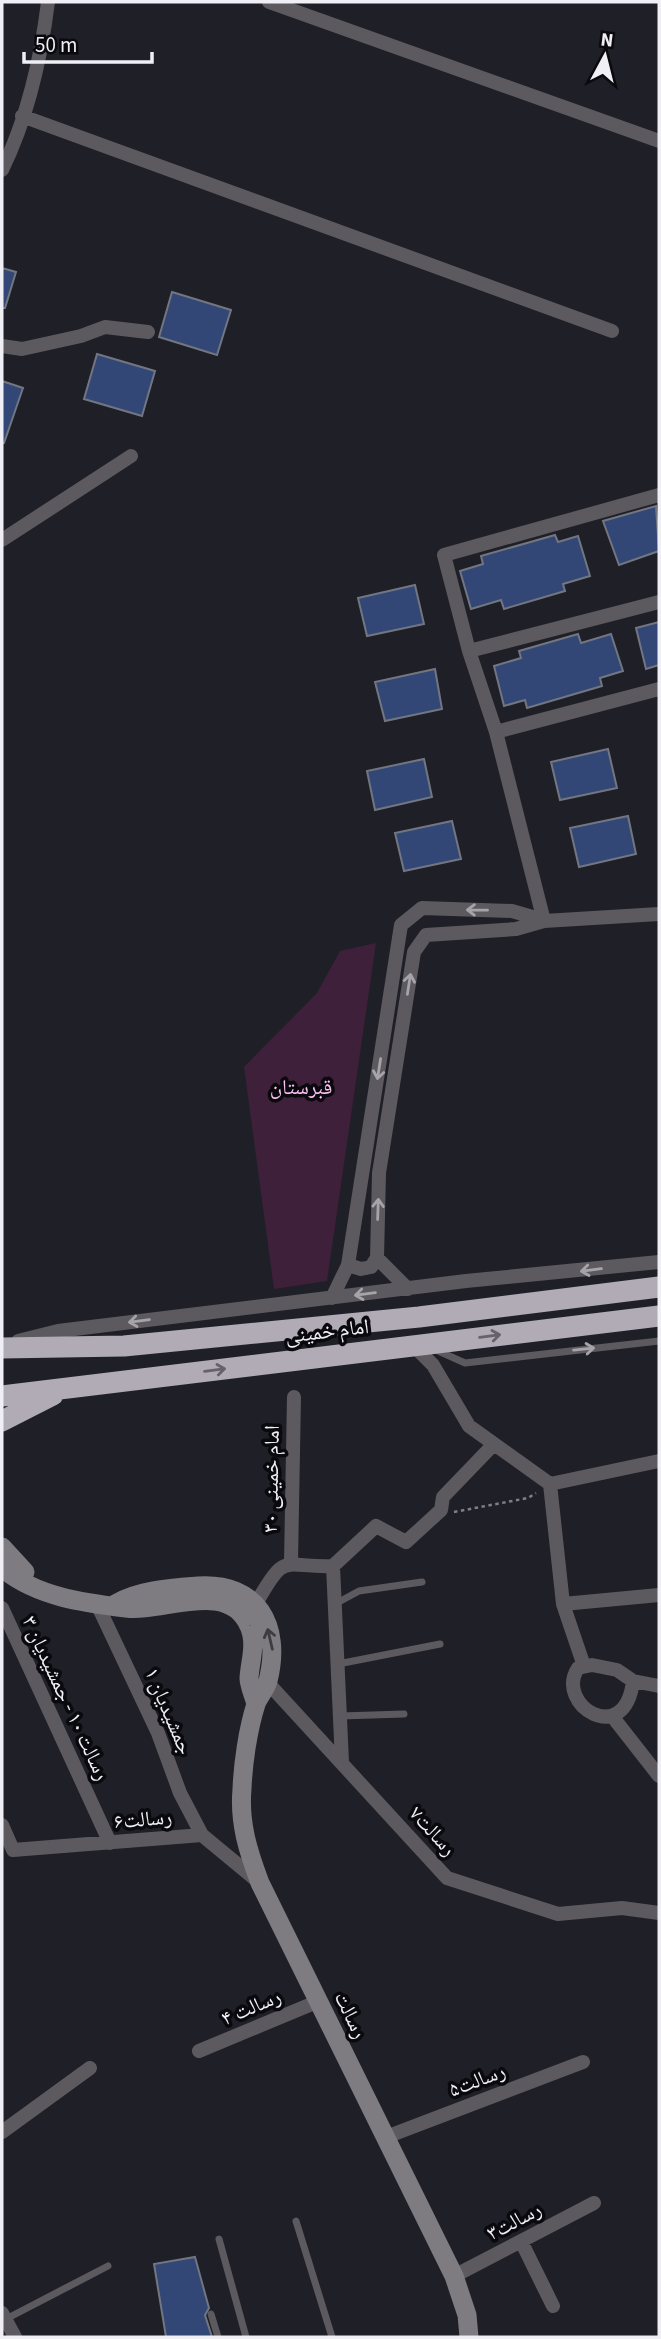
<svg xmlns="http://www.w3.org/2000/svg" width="661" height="2339" font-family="'Source Sans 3','Noto Naskh Arabic',sans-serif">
<rect width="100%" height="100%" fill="#1f1f27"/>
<path fill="#3e203a" d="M376,943L327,1281L274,1289L244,1067L317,993L340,951Z"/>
<path fill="#334776" stroke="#727680" stroke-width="2" d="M2,268L16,272L5,308H2Z
M172,292L231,310L217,355L159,337Z
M97,354L155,371L142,416L84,399Z
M2,381L23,388L4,443H2Z
M656,506L659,551L619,565L603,521Z
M555,535L558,542L578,536L590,576L563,584L565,591L504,609L501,600L471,609L460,571L483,564L481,556Z
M415,585L424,624L367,636L358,598Z
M659,622V665L646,669L636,628Z
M578,634L581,643L611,634L623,671L600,678L602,686L527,708L525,700L504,706L494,666L521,658L519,651Z
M435,669L442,709L385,721L375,682Z
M608,749L617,788L560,800L551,762Z
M424,759L432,797L375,810L367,771Z
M628,816L636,854L579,867L570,828Z
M452,821L461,859L404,871L395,833Z
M195,2257L209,2308L205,2315L212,2337H166L154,2264Z"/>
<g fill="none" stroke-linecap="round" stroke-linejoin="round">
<path stroke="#7e7e85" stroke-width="2.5" stroke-dasharray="3.5 3.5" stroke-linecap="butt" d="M454,1512L528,1498L536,1493"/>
<path stroke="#5c5a5e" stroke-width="7" d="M436,1350L465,1363L659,1341
M335,1604L359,1591L422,1582
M338,1664L440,1644
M340,1716L404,1714
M296,2221L332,2337
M219,2239L246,2337
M211,2314L218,2337
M6,2319L108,2266"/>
<path stroke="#5c5a5e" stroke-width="14" d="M269,2L659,141
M22,116L612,331
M2,170C27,119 41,58 48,2
M2,346L22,349L81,336L105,327L148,332
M2,540L131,456
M469,651L659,602
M496,732L659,689
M544,921L496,732L469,651L444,555L659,495
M348,1265L361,1269L371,1267L377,1258
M408,1289L377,1258L379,1173L414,952L426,935L516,929L544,921L659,914
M332,1298L348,1265L401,925L422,908L512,911L543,920
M18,1341L58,1331L466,1281L659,1262
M414,1346L433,1365L469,1426L550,1484
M550,1484L563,1604L584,1666
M550,1484L659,1461
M291,1562L294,1397
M333,1566L342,1762
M257,1602C286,1550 283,1568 333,1566L376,1526L406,1542L441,1510L443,1497L494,1444
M97,1604L158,1733L180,1793L202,1835
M563,1604L659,1595
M2,1608L110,1843
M592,1665L617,1670L633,1681C625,1749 554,1705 578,1668Z
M633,1681L659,1686
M268,1683L447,1878L558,1914L622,1908L659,1913
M612,1716L659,1776
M2,1825L13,1850L202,1835L260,1883
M199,2051L319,2001
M2,2132L90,2068
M386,2137L583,2062
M521,2241L553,2306
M454,2276L594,2203
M2,2313L15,2337"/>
<path stroke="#7e7b81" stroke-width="19" d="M2,1547L25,1572
M2,1568C36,1597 85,1603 126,1608C162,1613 229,1578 249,1626C257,1644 250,1661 249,1678C249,1686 254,1696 256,1704
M115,1604C138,1590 171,1588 198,1586C257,1582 282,1625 268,1681C266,1689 259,1696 256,1704C248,1729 243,1763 242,1789C239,1823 248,1851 260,1883L454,2276L467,2315L469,2337"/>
<path stroke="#b0abb5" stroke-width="21" d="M2,1348L124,1346L419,1317L659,1287
M2,1396L659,1316
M2,1421L53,1395"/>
</g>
<defs><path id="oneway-shaft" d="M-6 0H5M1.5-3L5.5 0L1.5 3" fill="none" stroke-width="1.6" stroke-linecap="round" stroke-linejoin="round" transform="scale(1.75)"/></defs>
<g stroke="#a6a4aa">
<use href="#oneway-shaft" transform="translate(477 910) rotate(-179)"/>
<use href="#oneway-shaft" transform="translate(409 984) rotate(-81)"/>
<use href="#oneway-shaft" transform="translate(379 1069) rotate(99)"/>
<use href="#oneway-shaft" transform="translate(378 1209) rotate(-88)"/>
<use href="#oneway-shaft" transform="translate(591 1270) rotate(173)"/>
<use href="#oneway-shaft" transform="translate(365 1294) rotate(173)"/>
<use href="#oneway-shaft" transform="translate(139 1321) rotate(173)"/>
<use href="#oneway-shaft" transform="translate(584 1349) rotate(-6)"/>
</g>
<g stroke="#656269">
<use href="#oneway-shaft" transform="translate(490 1336) rotate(-7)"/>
<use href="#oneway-shaft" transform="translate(215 1370) rotate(-7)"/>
</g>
<use stroke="#3e3c41" href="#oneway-shaft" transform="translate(270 1639) rotate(-103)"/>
<g text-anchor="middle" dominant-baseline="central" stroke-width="7" stroke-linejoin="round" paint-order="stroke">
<g font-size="21" fill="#fcc2f3" stroke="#0a090d">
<text x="301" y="1087">قبرستان</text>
</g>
<g font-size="21" fill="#efeff5" stroke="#0a090d">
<text transform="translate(327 1331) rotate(-7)">امام خمینی</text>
<text transform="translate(271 1479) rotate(-89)">امام خمینی ۳۰</text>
<text transform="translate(66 1698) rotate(65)">رسالت ۱۰ - جمشیدیان ۳</text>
<text transform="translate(169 1711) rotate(67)">جمشیدیان ۱</text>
<text transform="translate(143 1819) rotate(-5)">رسالت۶</text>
<text transform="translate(433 1831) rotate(48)">رسالت۷</text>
<text transform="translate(251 2007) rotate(-23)">رسالت ۴</text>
<text transform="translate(351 2015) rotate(64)">رسالت</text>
<text transform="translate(477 2080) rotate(-21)">رسالت۵</text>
<text transform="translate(514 2221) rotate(-28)">رسالت۳</text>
</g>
</g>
<rect width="661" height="2339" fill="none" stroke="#efeff5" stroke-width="7"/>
<g transform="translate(605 56) rotate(7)" stroke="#0a090d" stroke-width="5" paint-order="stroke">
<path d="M0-5L12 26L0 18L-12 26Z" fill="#efeff5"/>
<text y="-10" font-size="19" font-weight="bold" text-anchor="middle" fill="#efeff5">N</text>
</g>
<path d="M24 52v10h128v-10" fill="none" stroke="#efeff5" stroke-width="3.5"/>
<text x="35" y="52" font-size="21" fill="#efeff5" stroke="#0a090d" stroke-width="5" paint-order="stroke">50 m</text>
</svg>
